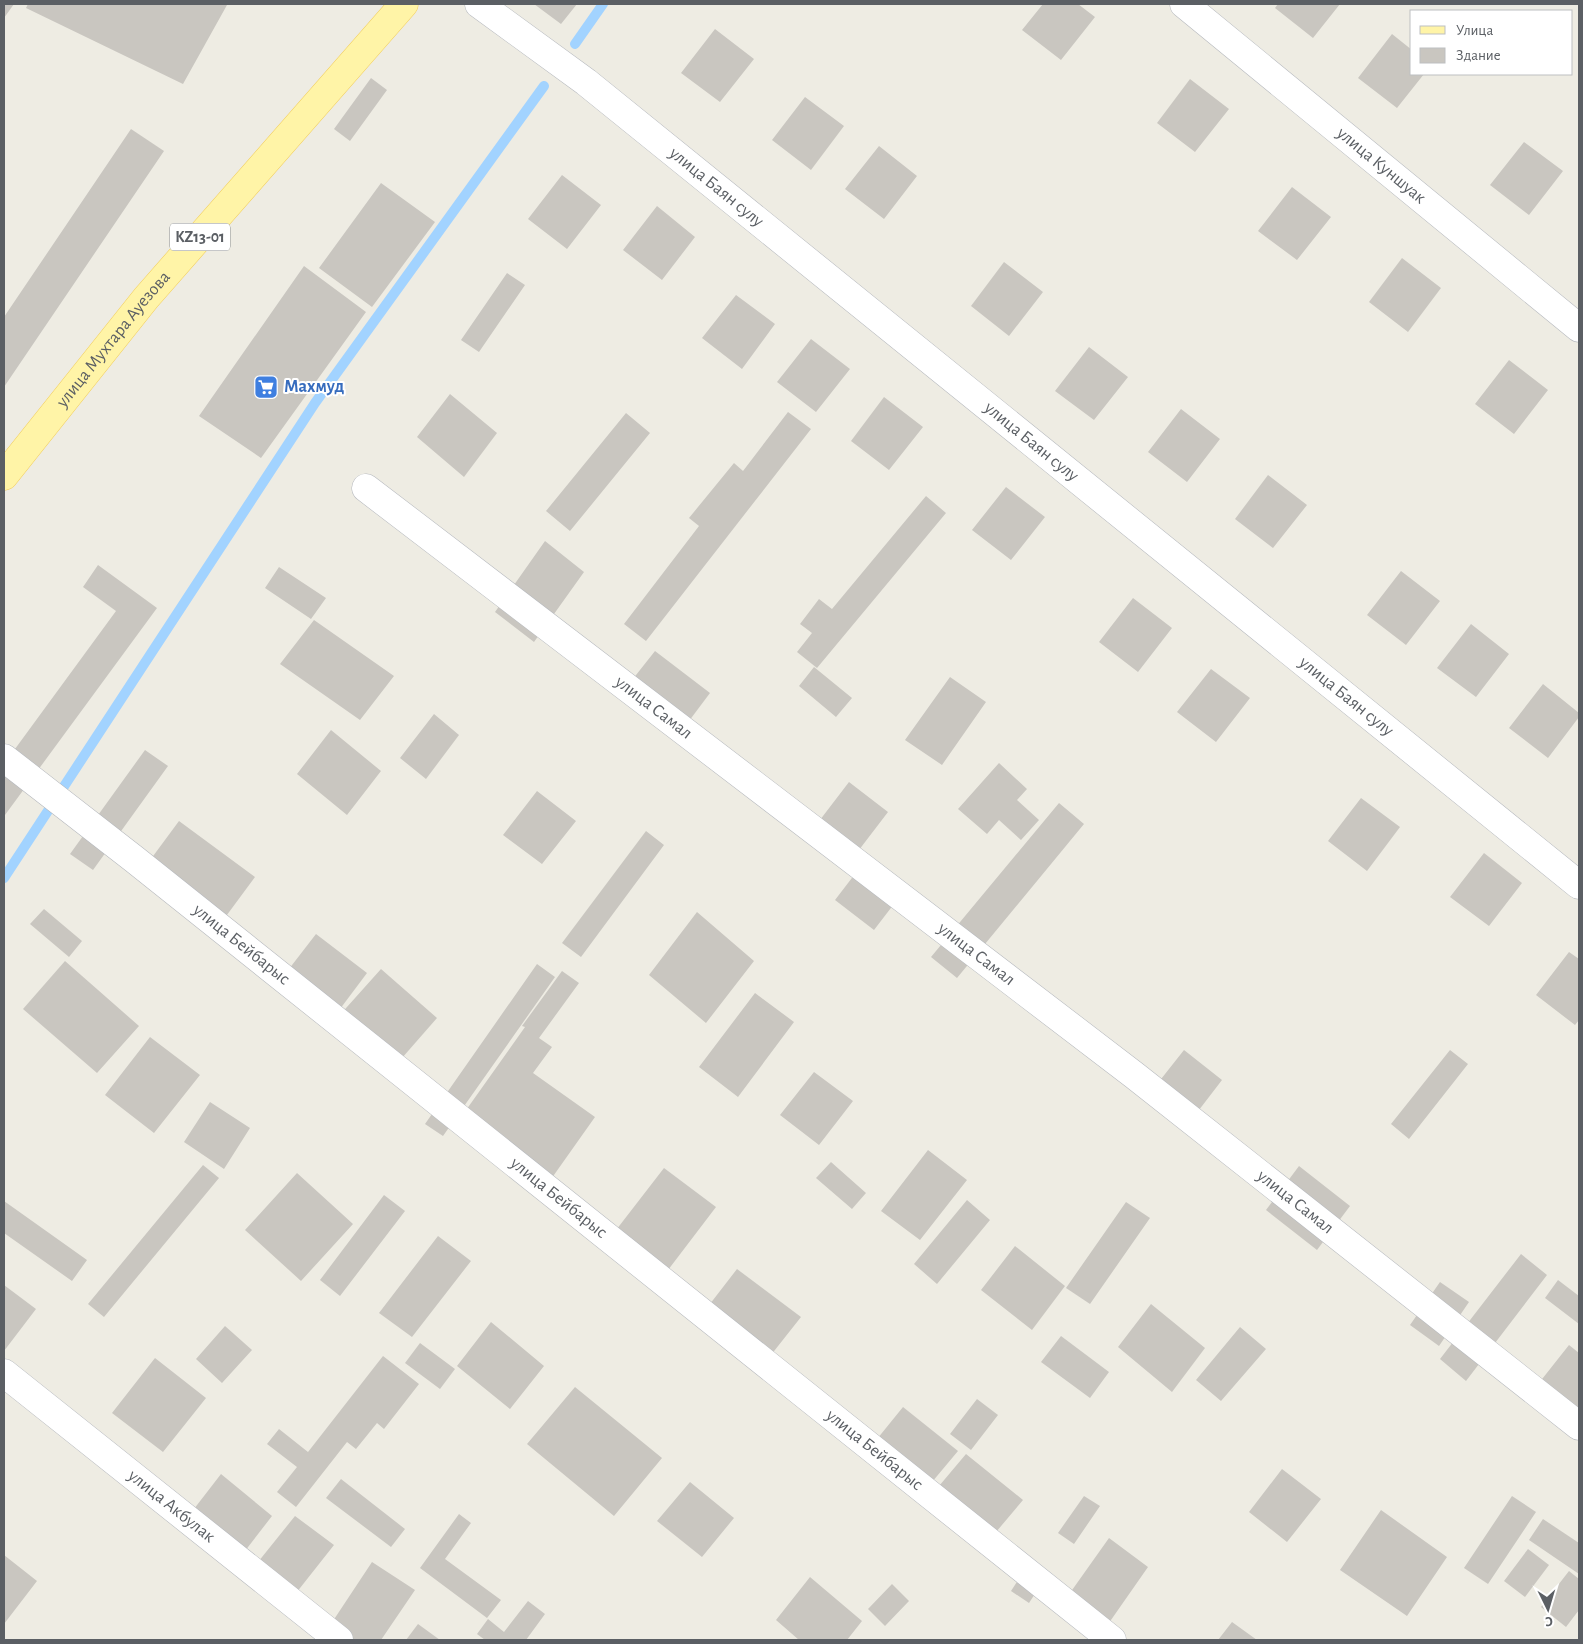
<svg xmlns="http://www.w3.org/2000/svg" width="1583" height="1644" font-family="'Alegreya Sans',sans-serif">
<rect width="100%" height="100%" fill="#eeece3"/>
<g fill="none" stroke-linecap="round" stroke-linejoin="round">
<path stroke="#a2d3ff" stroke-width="10" d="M575,44L603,4
M4,878L315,403L544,86"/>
</g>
<path fill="#c9c6c0" d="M4,4H14L4,18Z
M28,4H224L227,5L183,84L26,8Z
M534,4H577L561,24Z
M1043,4H1078L1095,17L1061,60L1022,30Z
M1278,4H1340L1313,38L1275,8Z
M715,29L754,59L720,102L681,73Z
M1392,34L1412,50V74H1424L1397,108L1358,78Z
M371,78L387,90L350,141L334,129Z
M1190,79L1229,109L1195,152L1157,123Z
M805,97L844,126L811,170L772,140Z
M131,129L164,151L4,387V317Z
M1524,142L1563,171L1529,215L1490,185Z
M879,146L917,176L884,219L845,189Z
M562,175L601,205L567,249L528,219Z
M381,183L435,222L372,307L319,268Z
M1292,187L1331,217L1297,260L1258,231Z
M657,206L695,237L662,280L623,250Z
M1402,258L1441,288L1408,332L1369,302Z
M1004,262L1043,292L1009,336L971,306Z
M304,266L366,312L261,458L199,416Z
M507,273L525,285L479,352L461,340Z
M736,295L775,324L742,369L702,338Z
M811,339L850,369L816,412L777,382Z
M1089,347L1128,377L1094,420L1055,391Z
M1509,360L1548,390L1514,434L1475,404Z
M450,394L497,433L464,477L417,437Z
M884,397L923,427L889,470L851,441Z
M1181,409L1220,439L1187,482L1148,452Z
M788,412L811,429L646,641L624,624L699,526L689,518L734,463L743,471Z
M626,413L650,433L570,531L546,511Z
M1268,475L1307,505L1273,548L1235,519Z
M1006,487L1045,517L1011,560L972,530Z
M926,496L946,513L817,668L797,652L812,633L800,624L819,599L832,609Z
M545,541L584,572L534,642L495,612Z
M98,565L157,608L5,815L4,814V764L116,611L83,587Z
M279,567L326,598L311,619L265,588Z
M1401,571L1440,601L1406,645L1367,615Z
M1133,598L1172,628L1138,672L1099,642Z
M314,620L394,676L360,720L280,664Z
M1471,624L1509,654L1476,697L1437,668Z
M655,651L710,693L677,737L621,694Z
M814,667L852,698L836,717L799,686Z
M1211,669L1250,698L1216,742L1177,712Z
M950,677L986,702L942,765L905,740Z
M1543,684L1579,713V717L1548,758L1509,728Z
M434,714L459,735L426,779L400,758Z
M331,730L381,771L347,815L297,774Z
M145,750L168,766L93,870L70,854Z
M999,763L1027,789L1017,800L1039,820L1021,840L999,820L987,834L958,809Z
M849,782L888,812L849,863L810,833Z
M537,791L576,821L542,864L503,835Z
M1361,798L1400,827L1367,871L1328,841Z
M1059,803L1084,824L957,978L931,957Z
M179,821L255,877L221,923L145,867Z
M646,831L664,845L581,957L562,943Z
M1484,853L1522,883L1489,926L1450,897Z
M868,857L907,887L874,930L835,900Z
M44,909L82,941L69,957L30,924Z
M697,912L754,961L706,1023L649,975Z
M316,934L367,973L334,1017L282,978Z
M1569,952L1579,959V1020L1575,1025L1536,995Z
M65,961L139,1026L97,1073L23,1009Z
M537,964L555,977L443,1136L425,1124Z
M381,969L437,1018L395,1066L338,1017Z
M562,971L579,983L539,1038L552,1047L533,1073L595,1117L549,1182L459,1120L525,1027L522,1026Z
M755,993L794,1022L738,1097L699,1067Z
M150,1037L200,1075L154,1133L105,1095Z
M1184,1050L1222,1080L1189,1123L1150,1093Z
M1450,1050L1468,1064L1409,1139L1391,1124Z
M814,1072L853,1101L819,1145L780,1115Z
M210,1102L250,1128L224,1169L184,1142Z
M928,1150L967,1180L920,1240L881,1211Z
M831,1162L866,1193L852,1209L816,1178Z
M203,1165L219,1178L104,1317L88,1304Z
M1299,1166L1350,1206L1317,1250L1266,1210Z
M664,1168L716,1207L665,1274L613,1234Z
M297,1173L353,1224L301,1281L245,1230Z
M384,1195L405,1211L340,1296L320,1280Z
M967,1200L990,1220L937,1284L914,1264Z
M4,1201L87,1260L72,1281L4,1233Z
M1126,1202L1150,1218L1090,1304L1066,1288Z
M438,1236L471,1261L412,1337L379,1313Z
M1015,1246L1065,1286L1032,1330L981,1290Z
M1521,1254L1547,1275L1466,1381L1440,1359Z
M737,1269L801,1317L767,1360L703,1313Z
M1558,1280L1579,1296V1324L1545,1298Z
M1440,1282L1469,1302L1439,1346L1410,1325Z
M4,1285L36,1309L4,1351Z
M1151,1304L1205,1348L1172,1392L1118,1347Z
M491,1322L544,1366L510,1409L457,1366Z
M225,1326L252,1350L222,1383L196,1359Z
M1240,1327L1266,1349L1221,1401L1196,1380Z
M1061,1336L1109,1372L1090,1398L1041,1362Z
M420,1343L455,1369L440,1389L405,1363Z
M1569,1345L1579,1353V1423L1535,1388Z
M383,1356L419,1384L384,1429L377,1423L356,1449L347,1442L296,1507L277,1492L297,1467L267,1444L279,1429L308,1452Z
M155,1358L206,1398L163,1452L112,1413Z
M575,1387L662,1458L614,1516L527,1444Z
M977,1399L998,1415L971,1450L950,1434Z
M903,1407L958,1451L927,1488L873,1444Z
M966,1454L1023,1500L991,1538L934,1492Z
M1282,1469L1321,1499L1287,1542L1249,1512Z
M221,1474L272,1516L238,1560L187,1518Z
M341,1479L405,1529L391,1547L326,1498Z
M690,1482L734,1518L702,1557L657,1521Z
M1084,1496L1100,1506L1074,1544L1058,1533Z
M1512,1496L1536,1512L1488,1584L1464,1568Z
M1381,1510L1447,1557L1407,1616L1340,1570Z
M459,1514L471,1523L445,1559L501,1600L487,1618L420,1568Z
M295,1516L334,1545L289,1602L250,1572Z
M1543,1519L1579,1543V1574L1529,1540Z
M1109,1538L1148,1567L1104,1630L1065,1600Z
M1528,1549L1549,1565L1525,1597L1504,1581Z
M4,1555L37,1581L4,1624Z
M372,1562L415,1590L381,1640H328L323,1636Z
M1026,1568L1044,1580L1029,1603L1011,1591Z
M1569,1571L1579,1579V1610L1566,1627L1541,1607Z
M810,1577L862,1621L847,1640H799L776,1620Z
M892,1584L909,1601L885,1626L868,1609Z
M528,1601L545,1614L526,1640H485L477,1634L488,1619L504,1632Z
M1232,1622L1257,1640H1218Z
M418,1624L440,1640H406Z"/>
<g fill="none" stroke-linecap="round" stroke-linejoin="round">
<g stroke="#b6b9be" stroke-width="29">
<g id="minor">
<path id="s1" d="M479,4L586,82L1579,885"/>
<path id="s2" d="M1184,4L1579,328"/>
<path id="s3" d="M366,488L1134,1075L1579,1426"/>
<path id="s4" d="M4,758L134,859L1112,1640"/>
<path id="s5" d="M4,1373L339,1640"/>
</g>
</g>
<g stroke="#f2cc58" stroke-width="29">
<g id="primary">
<path id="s6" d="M4,476L146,298L404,4"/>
</g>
</g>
<use href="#minor" stroke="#fff" stroke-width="28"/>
<use href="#primary" stroke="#fff4a7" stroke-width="28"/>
</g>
<defs>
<g id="supermarket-square" transform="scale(1.25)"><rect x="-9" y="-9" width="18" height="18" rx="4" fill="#3f7fe0" stroke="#fff"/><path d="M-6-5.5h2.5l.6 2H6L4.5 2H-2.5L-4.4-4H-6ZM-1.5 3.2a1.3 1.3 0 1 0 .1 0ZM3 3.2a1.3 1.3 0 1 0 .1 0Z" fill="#fff"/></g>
</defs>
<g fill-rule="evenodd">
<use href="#supermarket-square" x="266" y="387"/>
</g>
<g text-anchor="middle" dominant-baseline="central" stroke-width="4" stroke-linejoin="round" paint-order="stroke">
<rect fill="#fff" stroke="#8c8f92" stroke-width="1" x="170" y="223.5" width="60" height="27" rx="4"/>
<g font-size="16" font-weight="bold" fill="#5b5f64">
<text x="200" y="237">KZ13-01</text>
</g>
<g font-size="18" fill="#5b5f64" stroke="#fff">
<text stroke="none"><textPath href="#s2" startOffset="255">улица Куншуак</textPath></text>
<text stroke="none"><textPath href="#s1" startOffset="300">улица Баян сулу</textPath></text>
<text stroke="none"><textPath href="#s6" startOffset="175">улица Мухтара Ауезова</textPath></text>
<text stroke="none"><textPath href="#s1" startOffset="705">улица Баян сулу</textPath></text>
<text stroke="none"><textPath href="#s1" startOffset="1110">улица Баян сулу</textPath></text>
<text stroke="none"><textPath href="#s3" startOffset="362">улица Самал</textPath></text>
<text stroke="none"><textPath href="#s4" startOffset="302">улица Бейбарыс</textPath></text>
<text stroke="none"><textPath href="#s3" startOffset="768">улица Самал</textPath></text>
<text stroke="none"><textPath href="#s4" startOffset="708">улица Бейбарыс</textPath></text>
<text stroke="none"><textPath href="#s3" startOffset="1172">улица Самал</textPath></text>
<text stroke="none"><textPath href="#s4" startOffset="1112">улица Бейбарыс</textPath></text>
<text stroke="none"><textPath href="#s5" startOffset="214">улица Акбулак</textPath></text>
</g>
<g font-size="18" font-weight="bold" fill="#366cbe" stroke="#fff" text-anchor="start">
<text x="284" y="387">Махмуд</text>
</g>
</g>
<rect width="1583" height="1644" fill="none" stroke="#5b5f64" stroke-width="10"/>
<rect x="1410" y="10" width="162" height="65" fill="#ffffff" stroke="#bdbfc1"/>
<rect x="1420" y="26" width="25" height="8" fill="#fff4a7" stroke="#bdbfc1"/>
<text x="1456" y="35" font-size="15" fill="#5b5f64">Улица</text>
<rect x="1420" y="48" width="25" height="15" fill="#c9c6c0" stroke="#bdbfc1"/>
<text x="1456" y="60" font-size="15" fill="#5b5f64">Здание</text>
<g transform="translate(1548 1609) rotate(175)" stroke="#ffffff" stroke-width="4" paint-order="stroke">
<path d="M0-4L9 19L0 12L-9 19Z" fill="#5b5f64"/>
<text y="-8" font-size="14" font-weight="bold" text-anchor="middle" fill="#5b5f64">С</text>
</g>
</svg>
